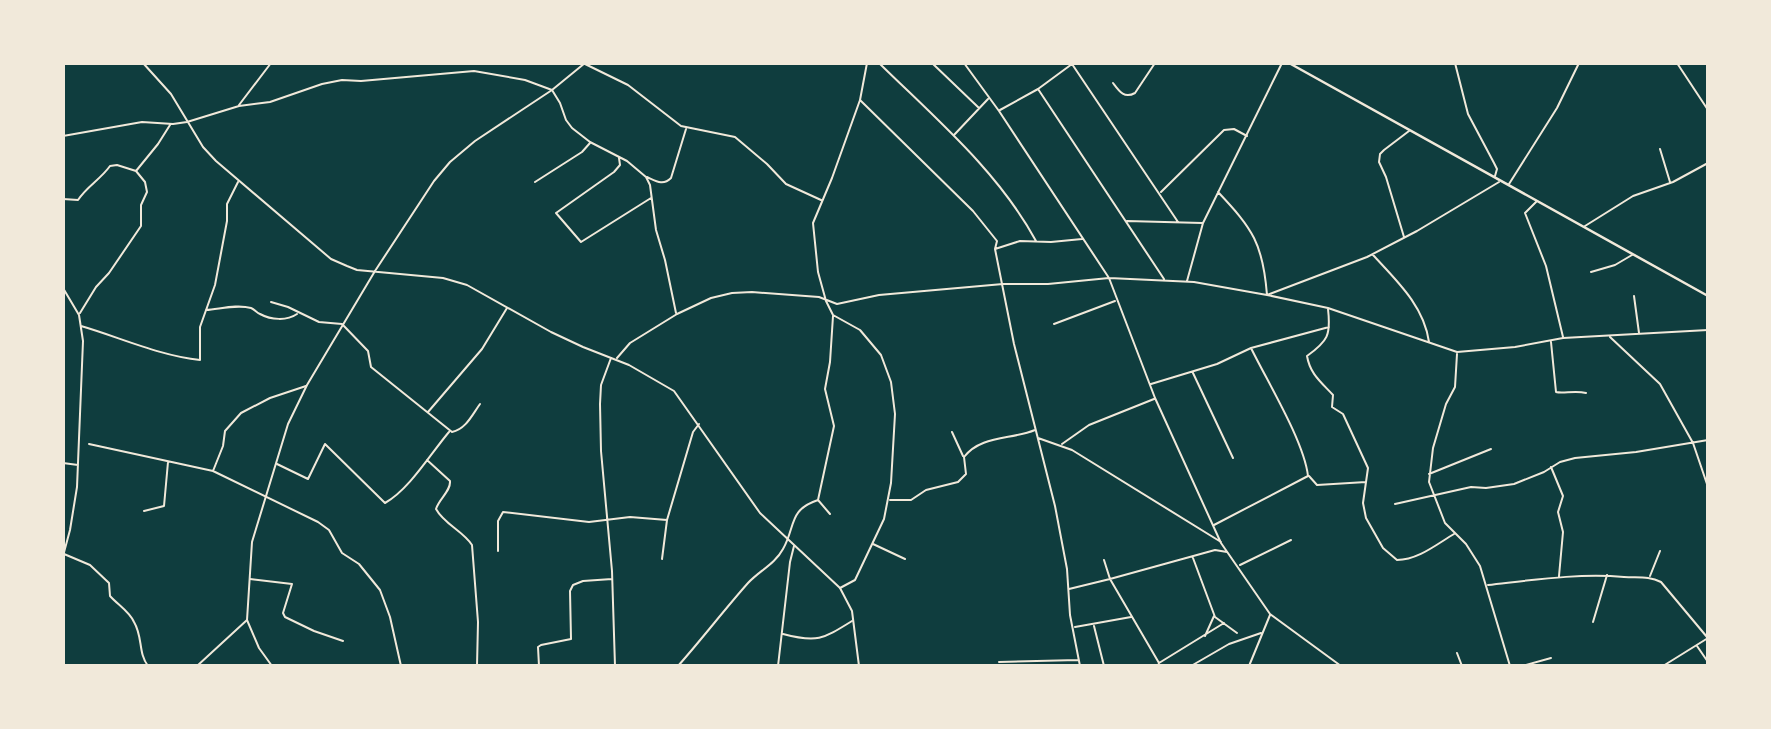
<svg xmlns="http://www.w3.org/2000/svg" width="1771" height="729" font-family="'Fira Sans Condensed',sans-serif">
<rect width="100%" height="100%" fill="#0f3d3e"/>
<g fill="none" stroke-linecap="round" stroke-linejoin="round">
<path stroke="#f1e9da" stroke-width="2" d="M583,63L628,85L681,126L735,137L767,164L786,184L821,200
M879,63C935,118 998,171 1036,241
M932,63L979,108
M964,63L999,111L1109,278L1155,398L1221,543L1270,614L1341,666
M1455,63L1468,114L1494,163L1497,169L1495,176
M1677,63L1708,110
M1072,64L1178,222
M1113,83C1119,91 1124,99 1135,93L1155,63
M1038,89L1164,279
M860,100L973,211L997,241L995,249L1014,344L1055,506L1067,569L1070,615L1080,666
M239,105L271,63
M1000,110L1038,89L1072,64
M954,135L988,99
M63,136L142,122L173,124L187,122L239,106L270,102L322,84L342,80L361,81L474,71L525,80L552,90L560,103L566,120L572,128L590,142L627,161L646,177L650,185L656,230L665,260L676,313
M1660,149L1670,182
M619,158L620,165L614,172L556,213L581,242L651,198
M647,177C656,181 663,186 671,178L686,129
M535,182L582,152L590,143
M1509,184L1557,108L1579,63
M1161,192L1224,130L1234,129L1247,136
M1218,192C1253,229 1263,244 1267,295L1367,257L1417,231L1499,182
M63,199L78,200C87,186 100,180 110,166L117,165L136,171L158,144L170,125
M1537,201L1525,213L1546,266L1563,337
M1127,221L1202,223
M1585,226L1633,196L1673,182L1708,163
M1404,237L1386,177L1379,162L1380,154L1384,150L1409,131
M995,249L1020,241L1051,242L1082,239
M1373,255C1397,281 1424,306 1429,342
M1591,272L1615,265L1632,255
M1187,281L1203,223L1282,63
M63,288L79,315L83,341L77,487L70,530L63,556
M1634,296L1639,333
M271,302L288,307L319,322L342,324L368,351L371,367L452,432C466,429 472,415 480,404
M1328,309C1331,335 1328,341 1307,356C1310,374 1321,382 1333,395L1332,407L1343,414L1368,468L1363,503L1366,518L1383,548L1397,560C1418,560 1437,544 1454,534
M206,310C220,309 237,304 251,308C254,309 257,313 260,314C271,320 287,321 297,314
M80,313L96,287L109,273L141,226V205L147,192L145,182L136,171
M1054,324L1115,301
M81,326C119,337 160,356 200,360V327L215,285L227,221V204L238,182
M1610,337L1660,384L1693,443L1708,487
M1551,342L1556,392C1563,394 1575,390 1586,393
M1457,354L1455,387L1446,404L1433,448L1429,482L1445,523L1466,544L1480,566L1510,666
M611,358L601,385L600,404L601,451L612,571L615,666
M617,358L630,343L677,314L711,298L732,293L752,292L819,297L837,304L879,295L1003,284H1048L1109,278L1194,282L1267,295L1328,308L1457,352L1515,347L1563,338L1708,330
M1193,373L1233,458
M1151,384L1217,364L1251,348L1329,327
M428,412L482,349L507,308
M952,432L963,456
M1038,438L1072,450L1221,542
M89,444L213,471L318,522L329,530L342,553L359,564L380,590L390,617L401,666
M1062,444L1089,425L1154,399
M427,460L450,481C451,491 439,499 436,509C444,524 463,531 472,545L478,622L477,666
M63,463L78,465
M277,464L308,479L325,444L385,503C409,490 431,453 449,432
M1551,467L1563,496L1558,512L1563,532L1559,576
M213,471L223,446L225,431L241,413L270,398L306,386
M1429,474L1491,449
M1309,476L1317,485L1366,482
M890,500H911L926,490L958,482L966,474L964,457C981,435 1011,440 1035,430
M1395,504L1471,487L1486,488L1514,484L1544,472L1560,462L1575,458L1636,452L1708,440
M144,511L164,506L168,462
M830,514L818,500L834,426L825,389L830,362L833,316
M1214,525L1308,476C1304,441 1267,381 1251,348
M873,544L905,559
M498,551V521L503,512L589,522L630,517L667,520
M64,554L90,565L109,583L110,596C118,605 129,611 134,622C143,637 138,653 148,666
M1193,558L1215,617L1237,633
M662,559L667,520L693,432L699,424
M1240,565L1291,540
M1650,576L1660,551
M250,579L292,584L283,613L285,617L314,631L343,641
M1488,585C1533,580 1579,573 1624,577C1638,578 1649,576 1661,582L1707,637
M840,588L855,580L884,519L891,483L895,414L891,382L881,355L860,330L833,315L826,301L818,272L813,223L832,178L860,100L867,63
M1069,589L1110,579L1104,560
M1593,622L1607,575
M1094,626L1104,666
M1075,627L1131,617
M783,634C817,643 823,639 852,621
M1205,636L1214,616
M1697,646L1708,662
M1457,653L1462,666
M999,662L1078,660
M1159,663L1110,579L1215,550L1227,552
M197,666L247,620
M539,666L538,647L541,645L571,639L570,591L573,585L583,581L612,579
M678,666C702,639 724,610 748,583C759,571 775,564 783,549C796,526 788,510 818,500
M778,666L790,562L794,546
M1158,666L1159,663L1224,623
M1191,666L1229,644L1261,633
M1249,666L1270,615
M1522,666L1551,658"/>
<path stroke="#f1e9da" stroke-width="2" d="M143,63L171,94L203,147L216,161L331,259L347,266L357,270L443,278L467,285L551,332L583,347L629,365L674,391L760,513L840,588L852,611L859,666
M272,666L259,648L247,620L252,542L288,424L307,385L375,271L434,181L450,162L475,141L552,90L585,63
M1663,666L1708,638"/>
<path stroke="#f1e9da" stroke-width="2.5" d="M1289,63L1708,296"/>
</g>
<rect width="1771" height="729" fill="none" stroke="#f1e9da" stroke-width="130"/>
</svg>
